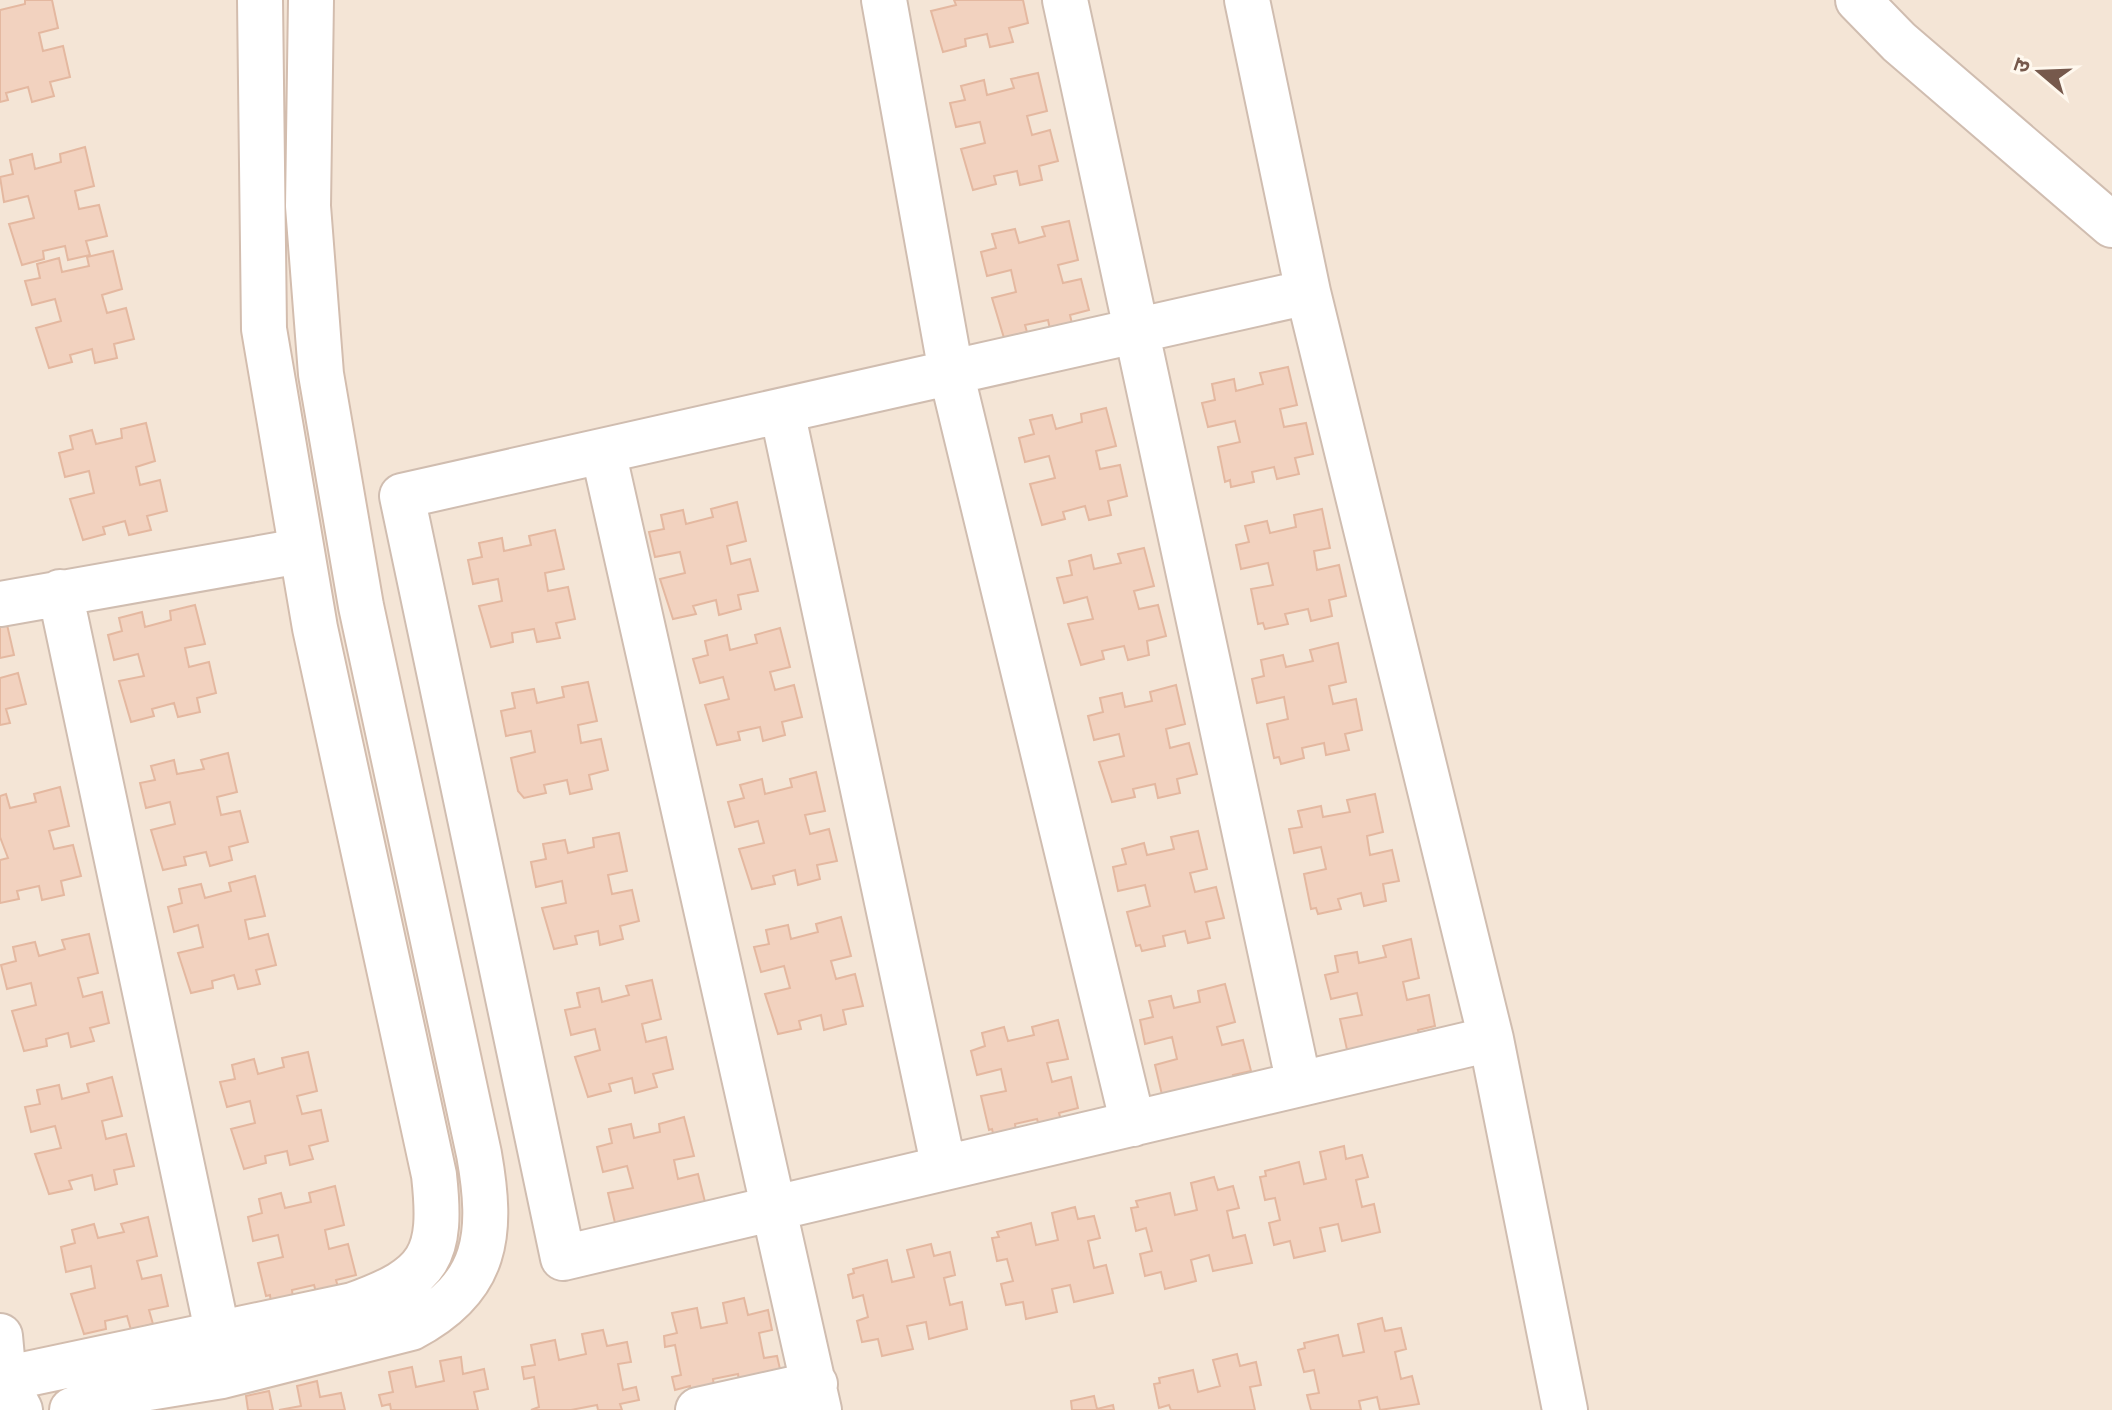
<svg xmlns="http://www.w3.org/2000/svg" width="2112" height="1410" font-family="Montserrat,'Noto Sans Devanagari',sans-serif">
<rect width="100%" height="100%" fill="#fcf4e8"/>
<path fill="#f4e5d6" d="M0,0H2112V1410H0Z"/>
<path fill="#f2d2bf" stroke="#e4b8a0" stroke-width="2" d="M25,0H52L58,28L39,33L43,51L63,46L70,77L50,82L54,96L32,102L28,87L6,93L8,100L0,102V10L25,4Z
M954,0H1023L1028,23L1009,28L1013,42L990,47L987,34L965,39L966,46L943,52L931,11L956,5Z
M1038,73L1047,111L1027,116L1032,135L1050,130L1058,161L1039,166L1042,180L1020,185L1017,171L994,176L996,184L973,190L961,149L985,143L980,122L956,127L950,103L965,100L961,86L984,80L987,95L1014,88L1011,79Z
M85,147L94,186L75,191L79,209L99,205L107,236L86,241L90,255L68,260L65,246L43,251L44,259L22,265L9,224L34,218L28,196L4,202L0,177L13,174L10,160L32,154L35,169L61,162L60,154Z
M1069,221L1078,260L1058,265L1063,283L1081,279L1089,310L1070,315L1073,328L1051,334L1048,320L1025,325L1027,332L1004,338L992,298L1016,292L1011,270L987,276L981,252L996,248L992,234L1015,229L1019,243L1045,236L1042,227Z
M113,251L122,289L102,295L107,313L126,308L134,339L114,344L117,358L95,363L92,349L70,355L72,362L49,368L36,328L61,321L55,299L32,305L25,281L40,278L37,264L59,258L62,272L89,266L87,257Z
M1288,367L1297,405L1280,409L1284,427L1306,423L1313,454L1295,458L1299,474L1277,479L1274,467L1252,472L1254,482L1231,487L1230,480L1225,482L1218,447L1240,442L1235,421L1208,427L1202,403L1215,400L1212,384L1234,379L1236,391L1263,384L1260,373Z
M1106,408L1116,446L1096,451L1100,469L1120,465L1127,496L1108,501L1111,515L1089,520L1085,506L1063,512L1065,519L1042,525L1030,484L1055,478L1049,456L1025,462L1019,438L1034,434L1030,420L1052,415L1056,429L1082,422L1081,414Z
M146,423L155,461L136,467L140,485L160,480L167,511L147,516L151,530L129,535L125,521L103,527L105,534L83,540L70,499L94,493L89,471L65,477L59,453L73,449L70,436L92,430L96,444L122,438L121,429Z
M737,502L746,541L727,546L731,564L750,559L758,591L738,595L741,609L719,615L716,600L693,606L696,614L673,619L660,579L685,573L680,552L655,557L649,532L664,529L661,515L683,510L686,524L713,517L711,509Z
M1322,509L1330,548L1314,551L1317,570L1339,565L1346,596L1329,600L1332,616L1311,621L1308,609L1285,614L1288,624L1265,629L1263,623L1258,624L1251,589L1273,585L1268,563L1241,569L1236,545L1249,542L1245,526L1267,521L1270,533L1296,527L1294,515Z
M555,530L564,569L545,573L548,591L568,587L575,619L556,623L560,638L537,642L534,629L512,633L513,642L491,647L479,606L502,601L498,579L473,584L468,560L482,557L479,543L502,538L504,551L531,545L529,536Z
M1144,548L1154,586L1134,591L1139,609L1158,605L1166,636L1147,641L1149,655L1128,660L1124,646L1102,651L1104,659L1081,665L1068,624L1093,619L1087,597L1064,603L1057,578L1072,575L1069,561L1091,555L1094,569L1121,563L1118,554Z
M195,605L205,644L185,648L189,667L209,662L216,693L197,698L200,712L178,717L174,703L152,709L154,716L131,722L119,681L144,676L138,654L114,660L108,635L122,631L119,618L142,612L145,627L171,620L170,611Z
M5,616L14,655L0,658V617Z
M780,628L790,667L770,672L775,690L794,685L802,717L782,722L785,735L763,741L760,727L738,732L740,740L717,745L705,705L729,699L723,677L700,683L693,659L708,655L705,641L727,635L730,650L757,643L755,635Z
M1338,643L1346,682L1329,686L1333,704L1356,699L1362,730L1345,734L1349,750L1326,755L1324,743L1302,748L1304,758L1281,764L1279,757L1274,758L1267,724L1288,719L1284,697L1257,703L1252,679L1264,676L1261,660L1283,655L1286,667L1313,661L1310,650Z
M18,673L26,704L6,709L10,723L0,725V678Z
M588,682L597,721L578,725L581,743L601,739L608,770L589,775L592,789L570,794L567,780L544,785L546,793L524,798L518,791L511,758L535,752L531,731L506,736L501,711L515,708L512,693L534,689L537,703L564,697L562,687Z
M1176,685L1185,724L1166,729L1170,748L1189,743L1197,774L1177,779L1180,793L1158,798L1155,784L1133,789L1135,797L1112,802L1099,762L1124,756L1119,734L1094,740L1088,716L1103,712L1100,698L1122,693L1125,707L1152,701L1150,692Z
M228,753L237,792L217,797L221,815L240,811L248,842L229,847L232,860L210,866L206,852L184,857L186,865L163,870L151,830L175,824L170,802L146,808L140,783L155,780L151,766L174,760L177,774L204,769L201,760Z
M816,772L825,811L805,815L810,834L829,829L837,861L817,865L820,879L798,885L795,870L773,876L775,884L752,889L739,849L764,843L758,821L735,827L728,802L744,798L740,785L762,779L765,794L792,787L790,779Z
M60,787L69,826L49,831L54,849L73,845L81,876L61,881L64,895L42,900L39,886L17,891L19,899L0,903V860L8,858L0,837V796L6,794L10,808L36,802L34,794Z
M1375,794L1383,832L1367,836L1370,855L1392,850L1399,881L1383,884L1386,901L1364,906L1361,893L1338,899L1341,909L1318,914L1316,908L1311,909L1304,874L1326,869L1321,847L1294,853L1289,829L1302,827L1298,811L1321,806L1323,817L1350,812L1347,800Z
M1198,831L1207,869L1190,873L1195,892L1216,887L1224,918L1206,922L1210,938L1188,943L1185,931L1163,936L1165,946L1142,951L1140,945L1136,946L1127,912L1150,906L1145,885L1118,891L1113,867L1126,864L1122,849L1144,843L1147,855L1174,849L1171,837Z
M619,833L627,871L608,875L612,894L632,890L639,921L620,926L623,939L600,945L598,931L575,936L577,944L554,949L542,908L566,903L562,881L536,887L531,862L546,859L543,844L565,840L568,853L594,847L593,838Z
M255,876L265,916L245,920L249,939L268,934L276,965L256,970L260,984L238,989L234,975L212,981L213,988L191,993L178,953L203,947L198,925L174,932L168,907L182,903L179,889L201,884L205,898L231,891L229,883Z
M841,917L851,956L831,961L836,979L855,974L863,1006L843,1010L846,1024L824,1030L821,1015L799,1021L801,1029L778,1034L765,994L790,988L784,966L761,972L754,947L769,944L766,930L788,925L791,939L818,932L816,924Z
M89,934L98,973L78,978L83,997L102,992L109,1023L90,1028L94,1041L71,1047L68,1033L46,1039L47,1046L24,1051L12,1011L36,1005L31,983L7,989L1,965L16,961L13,947L35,942L39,956L65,949L62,940Z
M1411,939L1419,978L1403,982L1407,1000L1429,995L1435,1026L1418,1030L1422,1046L1348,1054L1340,1019L1362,1015L1357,993L1331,999L1325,975L1338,972L1335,956L1357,952L1359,963L1386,957L1383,946Z
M652,980L661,1019L642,1024L646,1042L666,1037L673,1069L653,1074L657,1087L635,1093L632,1078L609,1084L611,1091L588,1097L575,1057L600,1050L595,1029L571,1035L565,1010L580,1007L577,993L599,988L602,1002L629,995L626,986Z
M1225,984L1235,1022L1217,1027L1222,1045L1243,1040L1251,1071L1233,1075L1237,1091L1163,1099L1155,1065L1177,1059L1172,1037L1145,1044L1140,1020L1153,1017L1149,1001L1171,996L1174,1008L1200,1002L1198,991Z
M1058,1020L1068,1059L1047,1063L1052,1082L1071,1077L1078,1108L1059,1113L1063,1127L1041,1133L1037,1119L1015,1124L1016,1131L994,1137L992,1129L989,1130L981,1096L1006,1091L1001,1069L977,1075L971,1051L985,1046L982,1033L1004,1027L1008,1041L1034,1035L1032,1027Z
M308,1052L317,1091L297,1096L302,1114L321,1110L328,1141L309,1146L313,1159L290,1165L287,1151L265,1156L266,1163L244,1169L231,1129L255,1123L250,1101L227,1107L220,1082L235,1079L232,1065L254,1059L258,1074L284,1067L282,1058Z
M112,1077L122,1116L102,1121L106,1139L126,1134L134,1166L114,1170L117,1184L95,1190L92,1175L69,1181L72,1189L49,1194L35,1154L61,1148L55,1126L31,1132L25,1107L40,1104L37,1090L59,1085L62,1099L89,1092L87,1084Z
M684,1117L694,1156L674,1160L678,1179L698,1174L706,1206L616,1227L608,1193L633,1188L627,1166L603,1172L597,1147L612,1143L609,1129L631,1124L634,1138L660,1132L659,1124Z
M1344,1146L1346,1159L1362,1155L1368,1177L1356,1180L1362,1207L1374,1204L1380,1232L1342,1241L1338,1224L1320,1228L1325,1251L1294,1258L1290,1241L1274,1245L1269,1223L1280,1220L1275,1198L1265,1200L1260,1177L1266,1176L1265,1171L1299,1162L1304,1184L1326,1179L1320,1152Z
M1214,1177L1218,1190L1233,1186L1239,1208L1227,1211L1233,1238L1245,1235L1252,1263L1213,1271L1209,1255L1191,1260L1196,1281L1165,1289L1161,1272L1145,1276L1140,1254L1152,1251L1146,1228L1136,1231L1131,1208L1138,1207L1136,1201L1170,1193L1175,1215L1197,1210L1191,1183Z
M335,1186L344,1225L325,1230L329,1249L348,1244L356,1275L336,1280L340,1294L318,1299L314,1285L292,1290L293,1298L271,1303L270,1295L266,1296L258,1263L283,1257L278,1235L253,1241L248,1217L262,1213L259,1199L281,1193L285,1208L311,1202L309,1193Z
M1075,1207L1078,1219L1094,1216L1100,1238L1088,1241L1094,1268L1106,1265L1113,1293L1074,1302L1070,1285L1052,1289L1057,1312L1026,1319L1023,1302L1006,1305L1001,1284L1013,1281L1007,1259L997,1261L992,1238L999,1237L997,1232L1031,1223L1036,1245L1058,1240L1052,1213Z
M148,1217L157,1256L137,1261L142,1279L161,1275L168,1306L149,1310L153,1324L131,1330L127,1316L105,1321L106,1329L84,1334L71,1294L95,1288L91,1266L66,1272L61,1247L75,1243L72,1230L94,1224L98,1238L124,1232L121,1224Z
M931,1244L934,1256L950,1252L955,1275L944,1278L950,1305L962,1302L967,1329L929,1339L926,1322L907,1326L913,1349L882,1356L878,1339L862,1342L857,1321L868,1317L863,1295L853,1298L848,1275L854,1273L853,1269L887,1260L892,1282L914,1277L907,1250Z
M744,1298L748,1315L768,1310L772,1330L759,1333L764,1358L777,1356L780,1369L762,1373L764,1383L740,1388L738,1374L713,1379L715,1393L692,1398L690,1386L675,1390L672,1377L681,1375L675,1345L665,1347L664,1336L677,1333L672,1313L697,1308L701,1328L727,1323L723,1303Z
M1382,1318L1385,1331L1401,1328L1406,1349L1395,1352L1401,1379L1412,1376L1419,1404L1380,1410L1377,1397L1359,1401L1361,1410H1311L1307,1395L1319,1393L1314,1370L1304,1372L1298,1350L1305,1348L1304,1343L1338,1335L1343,1356L1364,1352L1358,1324Z
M603,1330L607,1346L627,1342L631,1362L618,1364L623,1390L636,1387L639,1400L620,1404L622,1410H598L597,1405L571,1410H531L539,1407L534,1377L524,1379L522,1367L535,1365L531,1345L555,1340L559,1360L586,1354L582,1334Z
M1237,1354L1240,1366L1256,1362L1261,1385L1250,1387L1255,1410H1171L1169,1405L1159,1408L1154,1384L1160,1383L1159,1378L1193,1370L1198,1392L1220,1386L1213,1360Z
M461,1357L463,1374L484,1369L488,1389L474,1392L478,1410H391L390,1404L382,1406L379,1395L393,1392L389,1372L412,1367L416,1387L444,1381L440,1361Z
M317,1381L320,1397L341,1393L345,1410H279L301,1406L297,1386Z
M269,1391L273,1410H248L246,1396Z
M1094,1396L1097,1409L1113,1405L1114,1410H1072L1071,1401Z"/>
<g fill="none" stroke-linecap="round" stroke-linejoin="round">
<g stroke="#d0bdb0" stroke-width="48">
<path id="minor" d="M884,0L951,372L1133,1124
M1065,0L1299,1084
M1247,0L1308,292L1491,1039L1565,1410
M1858,0L1899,42L2112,225
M1308,292L402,496L563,1258L1491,1039
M782,411L944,1168
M603,451L819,1410
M60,592L218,1335
M0,604L300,551
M0,1336L4,1379L20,1410
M698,1410L815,1384"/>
</g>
<g stroke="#d3bdae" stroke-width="48">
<path id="secondary" d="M0,1389L4,1379L353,1305C431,1277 443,1256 434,1175L315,628L264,329L260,0
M72,1410L112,1394L222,1376L411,1328C489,1287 493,1233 479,1154L361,606L321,374L308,206L311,0"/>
</g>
<use href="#minor" stroke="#fff" stroke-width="44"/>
<use href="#secondary" stroke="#fff" stroke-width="44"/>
</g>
<g transform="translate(2040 72) rotate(289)" stroke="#fff8ee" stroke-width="6" paint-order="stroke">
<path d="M0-6L14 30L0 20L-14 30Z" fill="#76594c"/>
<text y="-12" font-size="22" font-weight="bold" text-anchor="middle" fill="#76594c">उ</text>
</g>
</svg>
